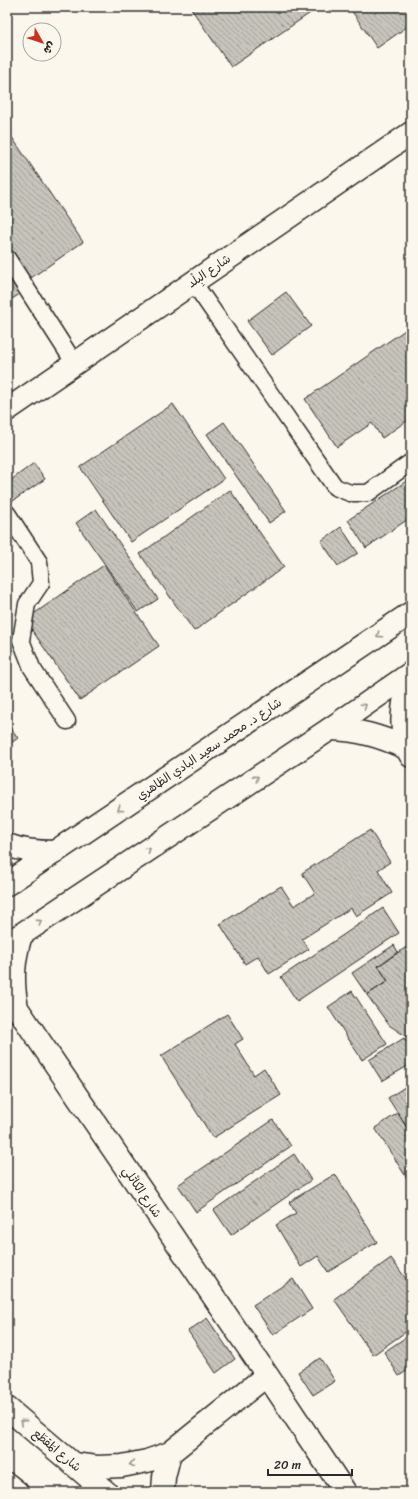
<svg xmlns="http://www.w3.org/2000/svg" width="418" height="1499" font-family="Sriracha,'Playpen Sans Arabic',sans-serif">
<defs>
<pattern id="building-back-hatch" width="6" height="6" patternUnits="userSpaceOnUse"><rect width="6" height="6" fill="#c7c4bc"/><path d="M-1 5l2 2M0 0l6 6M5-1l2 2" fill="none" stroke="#a29f99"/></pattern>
</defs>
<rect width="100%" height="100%" fill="#fbf7ec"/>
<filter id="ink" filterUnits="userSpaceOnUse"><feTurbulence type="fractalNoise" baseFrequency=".025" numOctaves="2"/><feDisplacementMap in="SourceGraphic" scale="8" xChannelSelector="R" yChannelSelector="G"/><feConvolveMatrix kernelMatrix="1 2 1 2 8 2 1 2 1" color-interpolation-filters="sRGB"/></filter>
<g filter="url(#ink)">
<path fill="url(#building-back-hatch)" stroke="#2b2b2b" d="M190,7H319L231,67Z
M349,7H411V24L377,48Z
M7,130L83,242L28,280L7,249Z
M7,273L20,294L7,302Z
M286,292L311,326L272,355L247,321Z
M411,326V418L382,438L372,423L337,447L305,399Z
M173,404L224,479L131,542L80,467Z
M224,422L286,511L269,523L207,434Z
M34,463L45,479L10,503L7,498V483Z
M411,478V517L366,548L348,520Z
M230,490L284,567L194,631L140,554Z
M96,509L158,599L138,612L76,523Z
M341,527L358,553L338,566L321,541Z
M104,565L159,646L80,700L25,620Z
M7,723L18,738L7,746Z
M370,830L390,862L378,870L392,893L356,916L351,908L302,939L309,949L269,974L258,956L245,964L220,924L281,886L294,906L315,893L302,873Z
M383,908L399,933L297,1001L281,977Z
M411,944V1040L389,1025L367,995L388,981L378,966Z
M394,945L398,952L378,966L388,981L367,995L352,973Z
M352,991L387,1044L362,1060L328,1007Z
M227,1014L243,1039L235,1044L254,1075L264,1068L281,1095L213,1138L161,1056Z
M404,1038L411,1050V1064L382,1081L369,1060Z
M411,1083V1134L388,1098Z
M398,1113L411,1134L410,1183L375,1128Z
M273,1120L291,1146L196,1212L178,1185Z
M294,1154L311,1180L231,1235L214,1210Z
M335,1174L377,1242L328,1272L318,1256L301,1267L276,1225L296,1213L289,1202Z
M391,1258L411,1286V1328L373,1355L334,1299Z
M293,1279L312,1309L273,1335L253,1305Z
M207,1318L235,1359L216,1373L188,1331Z
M411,1334V1368L399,1376L384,1352Z
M320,1358L335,1381L313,1395L298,1372Z"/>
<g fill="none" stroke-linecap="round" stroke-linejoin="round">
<g stroke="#2b2b2b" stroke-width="19">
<path id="lane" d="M7,258L75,364
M193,282L335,487L350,493H368L411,462
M7,513L39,562L41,583L27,604L21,640L32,668L67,721"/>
</g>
<g stroke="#2b2b2b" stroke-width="25">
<path id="street" d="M7,410L411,133
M410,674C404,697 396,734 411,756
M330,729C359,730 380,736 406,748
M7,845C23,851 38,852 55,852
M21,935C13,961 12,981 17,1008L267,1375L345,1492
M73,1464L97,1467L122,1466L147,1461L170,1453L267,1375
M163,1492L164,1477L170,1453"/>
</g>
<g stroke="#2b2b2b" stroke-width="25">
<path id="secondary" d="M7,884L411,613
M7,944L330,729L411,673
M7,1408L106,1492
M7,1484L17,1492"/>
</g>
<use href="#lane" stroke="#fbf7ec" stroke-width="16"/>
<use href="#street" stroke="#fbf7ec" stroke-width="22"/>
<use href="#secondary" stroke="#fbf7ec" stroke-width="22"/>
</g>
<defs><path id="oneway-chevron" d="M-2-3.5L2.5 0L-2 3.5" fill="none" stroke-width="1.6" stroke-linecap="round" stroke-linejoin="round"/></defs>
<g stroke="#93918c">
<use href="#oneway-chevron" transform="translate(379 635) rotate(146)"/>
<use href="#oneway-chevron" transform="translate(364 706) rotate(-35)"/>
<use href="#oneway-chevron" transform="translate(256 778) rotate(-34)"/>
<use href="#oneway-chevron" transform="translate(120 809) rotate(146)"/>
<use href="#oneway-chevron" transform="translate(148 850) rotate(-34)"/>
<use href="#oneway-chevron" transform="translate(39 922) rotate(-34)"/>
<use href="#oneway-chevron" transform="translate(23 1422) rotate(-140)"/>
<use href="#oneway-chevron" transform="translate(132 1464) rotate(169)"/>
</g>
</g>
<g text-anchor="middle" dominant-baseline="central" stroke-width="3.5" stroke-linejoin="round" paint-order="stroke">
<g font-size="12" fill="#2b2b2b" stroke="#fbf7ec">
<text transform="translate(209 271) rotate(-34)">شارع البِلْد</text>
<text transform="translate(209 749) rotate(-34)">شارع د. محمد سعيد البادي الظاهري</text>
<text transform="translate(142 1192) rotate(56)">شارع الكاتْلي</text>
<text transform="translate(57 1450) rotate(40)">شارع المَقطَع</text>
</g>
</g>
<rect width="418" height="1499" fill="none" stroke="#fbf7ec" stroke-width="24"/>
<rect x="12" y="12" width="394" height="1475" fill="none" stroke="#2b2b2b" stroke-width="1.5" filter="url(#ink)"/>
<g transform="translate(42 42) rotate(129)"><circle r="19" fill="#fbf7ec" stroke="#a8a59f"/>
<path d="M0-3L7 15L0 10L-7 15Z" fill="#c8321e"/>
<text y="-6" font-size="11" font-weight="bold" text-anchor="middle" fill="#2b2b2b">ش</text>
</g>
<path d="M268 1469v6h84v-6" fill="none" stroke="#2b2b2b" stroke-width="2"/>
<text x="274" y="1469" font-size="12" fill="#2b2b2b" stroke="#fbf7ec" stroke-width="3" paint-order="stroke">20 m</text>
</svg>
